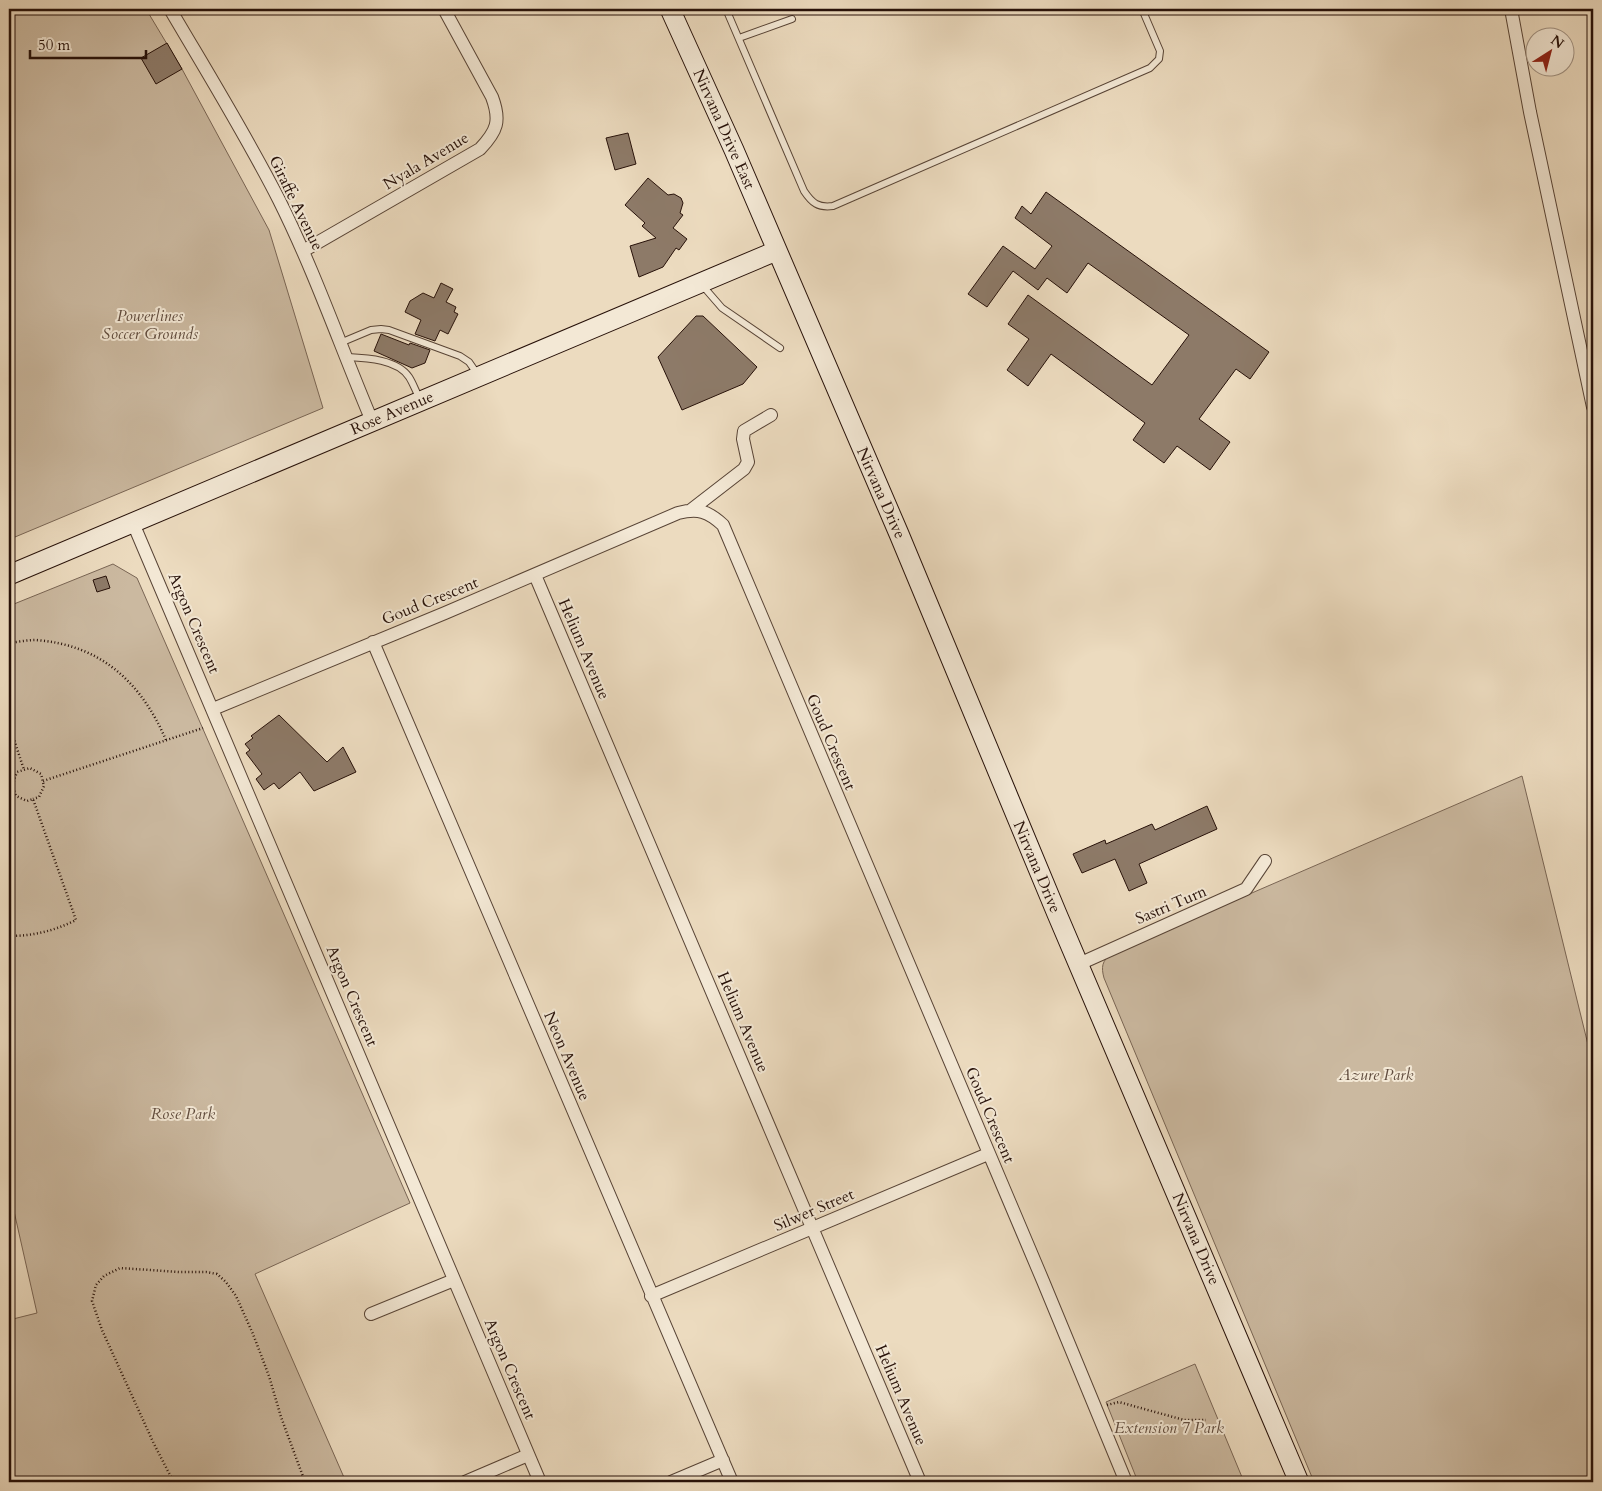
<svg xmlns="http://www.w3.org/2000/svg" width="1602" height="1491" font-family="Cardo,serif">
<rect width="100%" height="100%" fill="#ecdbbf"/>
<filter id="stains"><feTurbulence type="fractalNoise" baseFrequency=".004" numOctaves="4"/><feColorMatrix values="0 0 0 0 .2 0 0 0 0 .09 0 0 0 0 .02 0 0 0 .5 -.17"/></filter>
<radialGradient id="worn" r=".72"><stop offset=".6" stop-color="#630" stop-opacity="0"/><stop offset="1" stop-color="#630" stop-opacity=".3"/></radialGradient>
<path fill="#cbb9a0" stroke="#796554" d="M9,9H146L182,69L269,230L323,408L15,537L9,524Z
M113,564L137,578L410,1203L255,1274L346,1482H9V1320L37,1313L9,1189V606Z
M1522,776L1593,1065V1482H1314L1104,978C1101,967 1102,961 1111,954Z
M1195,1364L1244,1482H1138L1106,1402Z"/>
<path fill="#8d7a68" stroke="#271109" d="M167,43L182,69L156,84L141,58Z
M628,133L636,164L615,170L606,138Z
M648,178L668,195L674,194L681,198L683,203L680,213L683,215L673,228L687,239L679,250L676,248L663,267L639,277L630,246L656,238L642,226L645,223L625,205Z
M1046,192L1269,352L1250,379L1236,369L1199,419L1230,442L1210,470L1177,446L1164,463L1133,440L1145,423L1051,354L1028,386L1007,370L1029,339L1008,324L1028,295L1152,385L1189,335L1088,263L1067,293L1047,278L1038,290L1013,271L987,307L968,294L1003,246L1035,269L1052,246L1015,218L1022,206L1031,214Z
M441,283L453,289L446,302L456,307L454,312L458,314L448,334L440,330L435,341L415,334L421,320L405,312L410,301L423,293L434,298Z
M696,316H703L757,367L743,384L682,410L658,357Z
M381,334L409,345L410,343L430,350L425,363L412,368L374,351Z
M106,576L110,588L97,592L93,580Z
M279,715L327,762L343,747L356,772L314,791L300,772L279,789L274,783L264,790L256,779L262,774L246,753L250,750L245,744L253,738L251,736Z
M1207,806L1217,829L1139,864L1147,883L1129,891L1115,859L1082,873L1073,854L1105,840L1106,844L1152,824L1155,830Z"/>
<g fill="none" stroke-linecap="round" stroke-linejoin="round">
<g stroke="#584436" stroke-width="8">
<path id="lane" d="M726,9L804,191C812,203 818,208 833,206L1150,68L1159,59L1160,51L1142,9
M739,38L792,19
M702,285L722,308L780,348
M340,343L371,330L381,329L389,330L460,356L469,362L478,375
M346,357C366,358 397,359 409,377C413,383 416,392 420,399"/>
</g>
<g stroke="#584436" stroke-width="14">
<path id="street" d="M170,9C207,72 246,135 279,200C315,272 341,348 372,421
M1511,9L1530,112L1593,407
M303,251L480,149C497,131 501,121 492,97L444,9
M691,510L744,469L748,462L743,439L744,431L771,415
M133,523L540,1482
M535,575L920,1482
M373,642L732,1482
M213,709L445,613L678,513C698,508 708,511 723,525L1043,1281L1126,1482
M1079,964L1246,889L1265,861
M651,1296L988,1154
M371,1314L454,1280
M465,1482L528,1455
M671,1482L723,1460"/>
</g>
<g stroke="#271109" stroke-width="21">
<path id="secondary" d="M670,9L734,150L899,534L1057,914L1299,1482
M9,575L776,251"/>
</g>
<path stroke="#271109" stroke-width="2.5" stroke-dasharray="1 2.5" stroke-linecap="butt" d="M9,643C17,642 27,640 36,640C101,645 141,682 166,740
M9,724L24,770
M43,781L203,728
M9,792L14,791
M9,936C33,936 54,931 76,920L33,799L27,801L16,796C12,786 13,782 17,772L30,768L41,774L44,786L39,797L33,799
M1107,1405L1119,1402L1184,1420H1206
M176,1482L171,1477L154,1444L102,1330L92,1301L96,1285L104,1276L120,1268L179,1272H206L217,1274L226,1282L236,1296L253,1334L269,1376L281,1417L305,1482"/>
<use href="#lane" stroke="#f3e8d5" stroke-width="6"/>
<use href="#street" stroke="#f3e8d5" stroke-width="12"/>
<use href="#secondary" stroke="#f3e8d5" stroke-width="19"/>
</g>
<g text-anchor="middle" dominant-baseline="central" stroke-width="4" stroke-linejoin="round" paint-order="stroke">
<g font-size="16" fill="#271109" stroke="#f3e8d5">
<text transform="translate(724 129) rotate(66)">Nirvana Drive East</text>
<text transform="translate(426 161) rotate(-31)">Nyala Avenue</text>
<text transform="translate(296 203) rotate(64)">Giraffe Avenue</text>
<text transform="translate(392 413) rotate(-23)">Rose Avenue</text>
<text transform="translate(881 493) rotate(66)">Nirvana Drive</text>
<text transform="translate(430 601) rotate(-22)">Goud Crescent</text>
<text transform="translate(194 623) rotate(67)">Argon Crescent</text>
<text transform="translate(584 649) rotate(67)">Helium Avenue</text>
<text transform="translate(831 742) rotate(67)">Goud Crescent</text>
<text transform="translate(1037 867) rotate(67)">Nirvana Drive</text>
<text transform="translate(1171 905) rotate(-23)">Sastri Turn</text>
<text transform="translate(352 996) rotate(67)">Argon Crescent</text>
<text transform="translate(743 1022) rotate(67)">Helium Avenue</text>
<text transform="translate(567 1056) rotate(67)">Neon Avenue</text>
<text transform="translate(990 1115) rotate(67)">Goud Crescent</text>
<text transform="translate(814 1210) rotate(-23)">Silwer Street</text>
<text transform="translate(1196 1239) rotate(67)">Nirvana Drive</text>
<text transform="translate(510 1369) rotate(67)">Argon Crescent</text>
<text transform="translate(901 1395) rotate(67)">Helium Avenue</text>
</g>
<g font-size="16" font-style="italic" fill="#604c3e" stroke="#f3e8d5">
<text x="150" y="316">Powerlines<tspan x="150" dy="18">Soccer Grounds</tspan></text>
<text x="1376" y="1075">Azure Park</text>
<text x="183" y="1114">Rose Park</text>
<text x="1169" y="1428">Extension 7 Park</text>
</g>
</g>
<rect width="1602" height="1491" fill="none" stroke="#ecdbbf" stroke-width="30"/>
<rect x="10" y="10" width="1582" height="1471" fill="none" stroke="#271109" stroke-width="2.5"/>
<rect x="15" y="15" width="1572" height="1461" fill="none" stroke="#271109"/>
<g transform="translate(1550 52) rotate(36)"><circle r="24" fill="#f3e8d5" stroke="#a19283"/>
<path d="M0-4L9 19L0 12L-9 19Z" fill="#8f2418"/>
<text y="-8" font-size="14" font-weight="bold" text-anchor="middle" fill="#271109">N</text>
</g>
<path d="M30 50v8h116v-8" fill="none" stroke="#271109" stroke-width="2.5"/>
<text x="38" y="50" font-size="15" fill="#271109" stroke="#f3e8d5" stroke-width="4" paint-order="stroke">50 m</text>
<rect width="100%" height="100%" filter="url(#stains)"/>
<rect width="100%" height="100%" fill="url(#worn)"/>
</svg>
